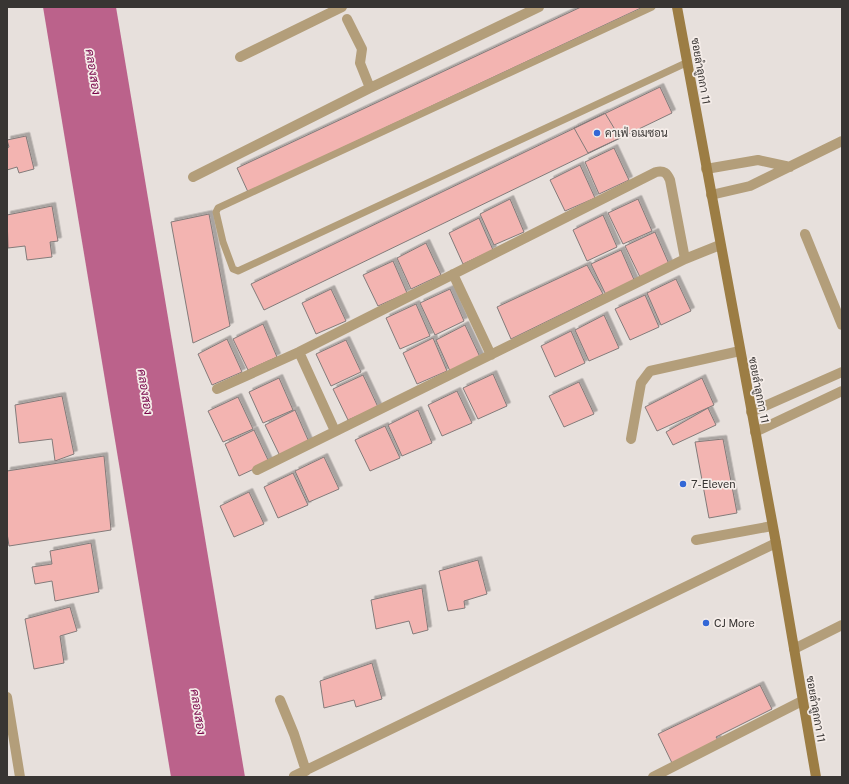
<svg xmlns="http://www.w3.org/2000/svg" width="849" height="784" font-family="'Public Sans',Sarabun,sans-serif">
<defs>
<filter id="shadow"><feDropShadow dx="3.5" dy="-3.5" stdDeviation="0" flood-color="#0004"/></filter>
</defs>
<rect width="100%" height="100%" fill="#e7e0dc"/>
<path fill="#bb628b" d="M43,7H116L245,777H171Z"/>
<path fill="#f3b4b1" stroke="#837b7a" filter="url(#shadow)" d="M581,7H643L248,192L237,168Z
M660,87L672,113L264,310L251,284Z
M605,113L620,138L588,153L574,128Z
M26,136L34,169L19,173L17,167L7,170V148L9,147L7,140Z
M614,148L629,180L599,194L585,162Z
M580,165L595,198L565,211L550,180Z
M510,199L524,232L494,245L480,214Z
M638,199L652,231L623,244L608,213Z
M52,206L58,241L50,242L52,257L27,260L25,246L8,248L7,215Z
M209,214L230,326L193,343L171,222Z
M603,215L617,247L587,261L573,230Z
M479,218L493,250L463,264L449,233Z
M655,232L669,264L640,277L625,246Z
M426,243L441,275L411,289L397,258Z
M621,250L635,282L606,295L591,264Z
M393,261L407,293L378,306L363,275Z
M587,265L603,294L511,339L497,307Z
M676,279L691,311L661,325L647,293Z
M331,289L346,321L316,334L302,303Z
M450,289L464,321L435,335L420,303Z
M645,295L659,327L630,340L615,309Z
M416,304L430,336L400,349L386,318Z
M604,315L619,348L589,361L575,330Z
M263,324L277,357L248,370L233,339Z
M465,325L480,357L450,371L436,340Z
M571,331L585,363L555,377L541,346Z
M433,338L447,371L417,384L403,353Z
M227,339L242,372L212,385L198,354Z
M346,340L361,372L331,386L316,354Z
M493,374L507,406L478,419L463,388Z
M363,375L378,407L348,420L333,389Z
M279,378L293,410L263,423L249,392Z
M702,378L714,405L657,431L645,407Z
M579,382L594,414L564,427L549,396Z
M457,391L472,423L442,436L428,405Z
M62,396L74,454L55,461L52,439L19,443L15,405Z
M238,397L253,429L223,442L208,411Z
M708,408L716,425L673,445L666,432Z
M295,410L309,442L280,456L265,425Z
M418,410L432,443L402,456L388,425Z
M385,426L400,458L370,471L355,440Z
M254,430L269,462L239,476L225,444Z
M723,439L737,513L709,518L695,442Z
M104,456L111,530L9,546L7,533V471Z
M324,457L339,489L309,502L295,471Z
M293,473L308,505L278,518L264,487Z
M249,492L264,524L234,537L220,506Z
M91,543L99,592L55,601L52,581L35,584L32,567L52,564L50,551Z
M478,560L487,594L464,601L465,608L448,611L439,571Z
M422,588L428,630L413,634L409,621L376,629L371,600Z
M70,607L77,631L60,636L64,663L34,669L25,619Z
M372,663L382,699L356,707L354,700L324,708L320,681Z
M760,685L772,709L716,737L718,740L672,763L658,734Z"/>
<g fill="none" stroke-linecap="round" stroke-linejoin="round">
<path stroke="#b39e7a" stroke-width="7" d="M652,7L218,208L216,212L223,242L233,269L238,271L688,62"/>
<path stroke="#b39e7a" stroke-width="10" d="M347,19L362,49L360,63L370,88
M240,57L342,7
M706,169L758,160L790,167
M193,177L370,88L539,7
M711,195L750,186L842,141
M805,234L842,325
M453,274L491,355
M299,352L335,431
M217,389L299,352L656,172C664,170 667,173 670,180L685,259
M751,412L842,372
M755,432L842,391
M631,439L641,383L650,371L740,351
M257,470L685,259L720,245
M696,540L772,526
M794,649L842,625
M7,697L20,777
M280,700L294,734L306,771
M294,776L776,543
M653,777L802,701"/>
<path stroke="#9c7d44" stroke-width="10" d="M677,7L776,543L816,777"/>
</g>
<g fill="#3367d6" stroke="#f5ede9" stroke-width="1.5">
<circle cx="597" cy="133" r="4"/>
<circle cx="683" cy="484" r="4"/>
<circle cx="706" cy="623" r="4"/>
</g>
<g text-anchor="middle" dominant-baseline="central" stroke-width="3.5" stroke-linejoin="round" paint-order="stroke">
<g font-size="11" fill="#383533" stroke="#f5ede9">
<text transform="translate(701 71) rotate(80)">ซอยลำลูกกา 11</text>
<text transform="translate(759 390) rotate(79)">ซอยลำลูกกา 11</text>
<text transform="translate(816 709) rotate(80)">ซอยลำลูกกา 11</text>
</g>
<g font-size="11" fill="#383533" stroke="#f5ede9" text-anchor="start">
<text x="605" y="133">คาเฟ่ อเมซอน</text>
<text x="691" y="484">7-Eleven</text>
<text x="714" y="623">CJ More</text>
</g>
<g font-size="12" font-style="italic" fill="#770349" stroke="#f5ede9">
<text transform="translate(93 72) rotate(81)">คลองสอง</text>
<text transform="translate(145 392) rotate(81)">คลองสอง</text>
<text transform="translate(198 712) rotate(81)">คลองสอง</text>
</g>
</g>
<rect width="849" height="784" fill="none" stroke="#383533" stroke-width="16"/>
</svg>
